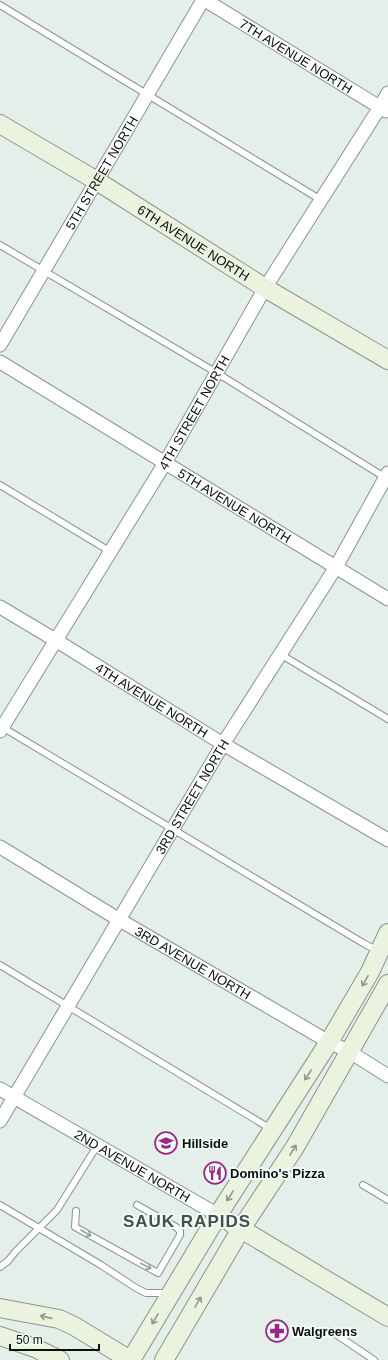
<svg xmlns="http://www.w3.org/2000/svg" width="388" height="1360" font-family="Helvetica,sans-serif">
<rect width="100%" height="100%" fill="#e3efe8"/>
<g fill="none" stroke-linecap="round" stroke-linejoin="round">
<g stroke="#89958e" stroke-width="8">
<path id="lane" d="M0,5L321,200
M0,245L217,373L386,478
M0,485L111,552
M280,654L388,719
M2,727L363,943L378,951
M0,965L271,1129
M363,1185L388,1200
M0,1205L101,1265L136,1288L146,1293H168
M76,1211L75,1227L158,1273L180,1235V1231L176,1227L137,1205
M0,1267L8,1261L16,1251L57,1210L97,1146
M331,1331L374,1360"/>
</g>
<g stroke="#89958e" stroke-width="15">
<g id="street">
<path id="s1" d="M205,0L386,111"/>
<path id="s2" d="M0,345L203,0"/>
<path id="s3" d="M0,362L388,599"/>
<path id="s4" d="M0,607L57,641L223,744L388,840"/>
<path id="s5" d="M0,731L165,463L265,288L380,107L388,93"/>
<path id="s6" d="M0,847L118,919L329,1042L350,1052L388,1076"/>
<path id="s7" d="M0,1089L218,1215"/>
<path id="s8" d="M0,1121L223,744L336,567L388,473"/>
</g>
</g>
<g stroke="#89958e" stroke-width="20">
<g id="secondary">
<path id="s9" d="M0,124L97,181L265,288L388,360"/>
<path d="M231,1223L388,1317"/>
<path d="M0,1308L59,1319L74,1326L130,1360"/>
<path d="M0,1336L35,1348L60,1360"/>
<path d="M131,1360L218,1215L329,1042L370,972L388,933"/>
<path d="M164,1360L241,1229L295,1147L388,984"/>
</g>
</g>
<use href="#lane" stroke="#fff" stroke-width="6"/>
<use href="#street" stroke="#fff" stroke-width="13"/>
<use href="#secondary" stroke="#ebf3df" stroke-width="18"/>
</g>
<defs><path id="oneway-shaft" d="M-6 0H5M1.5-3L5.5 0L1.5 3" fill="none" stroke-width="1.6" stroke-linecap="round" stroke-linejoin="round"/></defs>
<g stroke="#91988b">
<use href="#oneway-shaft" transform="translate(365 981) rotate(120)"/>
<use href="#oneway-shaft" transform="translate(308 1075) rotate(123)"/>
<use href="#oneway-shaft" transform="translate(293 1150) rotate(-58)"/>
<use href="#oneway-shaft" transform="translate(230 1196) rotate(123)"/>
<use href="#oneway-shaft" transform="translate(198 1302) rotate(-60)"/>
<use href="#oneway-shaft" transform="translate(46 1317) rotate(-167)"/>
<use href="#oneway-shaft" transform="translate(155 1319) rotate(121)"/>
</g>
<g stroke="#9d9f9e">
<use href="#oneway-shaft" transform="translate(86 1233) rotate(30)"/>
<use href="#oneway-shaft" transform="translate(146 1266) rotate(28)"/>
</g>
<defs>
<g id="school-ring" transform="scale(1.15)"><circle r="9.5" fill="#f0fcf5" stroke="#982887" stroke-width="1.5"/><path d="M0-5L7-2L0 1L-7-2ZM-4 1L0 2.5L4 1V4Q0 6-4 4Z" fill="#982887"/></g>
<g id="restaurant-ring" transform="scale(1.15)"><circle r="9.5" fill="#f0fcf5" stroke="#982887" stroke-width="1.5"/><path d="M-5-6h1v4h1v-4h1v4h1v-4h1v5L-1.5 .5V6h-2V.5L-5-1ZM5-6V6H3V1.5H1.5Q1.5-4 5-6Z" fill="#982887"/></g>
<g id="pharmacy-ring" transform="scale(1.15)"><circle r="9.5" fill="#f0fcf5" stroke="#982887" stroke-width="1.5"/><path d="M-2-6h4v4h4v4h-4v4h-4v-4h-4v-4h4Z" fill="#982887"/></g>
</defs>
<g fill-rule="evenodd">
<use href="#school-ring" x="166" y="1143"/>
<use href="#restaurant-ring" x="215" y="1173"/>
<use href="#pharmacy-ring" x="277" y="1331"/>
</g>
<g text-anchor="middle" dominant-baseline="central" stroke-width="4" stroke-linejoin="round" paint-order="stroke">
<g font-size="13" fill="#0b0f0d" stroke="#f0fcf5">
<text stroke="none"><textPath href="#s1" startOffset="107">7TH AVENUE NORTH</textPath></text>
<text stroke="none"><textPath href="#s2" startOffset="200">5TH STREET NORTH</textPath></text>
<text stroke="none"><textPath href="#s9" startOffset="227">6TH AVENUE NORTH</textPath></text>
<text stroke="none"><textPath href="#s5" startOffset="373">4TH STREET NORTH</textPath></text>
<text stroke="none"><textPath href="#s3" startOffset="275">5TH AVENUE NORTH</textPath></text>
<text stroke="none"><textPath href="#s4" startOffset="178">4TH AVENUE NORTH</textPath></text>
<text stroke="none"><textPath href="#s8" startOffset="377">3RD STREET NORTH</textPath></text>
<text stroke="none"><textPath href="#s6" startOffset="225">3RD AVENUE NORTH</textPath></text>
<text stroke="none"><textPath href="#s7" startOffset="153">2ND AVENUE NORTH</textPath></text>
</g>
<g font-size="13" font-weight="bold" fill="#0b0f0d" stroke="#f0fcf5" text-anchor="start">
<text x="182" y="1143">Hillside</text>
<text x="230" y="1173">Domino's Pizza</text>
<text x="292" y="1331">Walgreens</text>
</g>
<g font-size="17" font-weight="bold" letter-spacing="1" fill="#454f49" stroke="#f0fcf5">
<text x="187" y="1221">SAUK RAPIDS</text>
</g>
</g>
<path d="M10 1344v6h89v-6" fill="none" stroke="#0b0f0d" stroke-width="2"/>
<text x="16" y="1344" font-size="12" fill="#0b0f0d" stroke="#f0fcf5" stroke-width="3" paint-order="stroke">50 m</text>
</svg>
